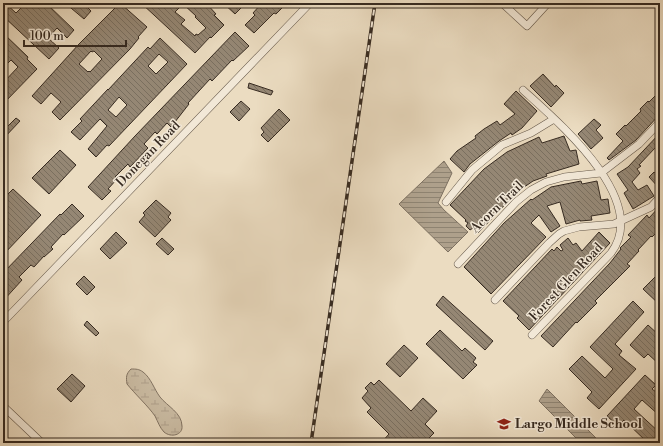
<svg xmlns="http://www.w3.org/2000/svg" width="663" height="446" font-family="'Libre Bodoni',serif">
<defs>
<pattern id="wetland-marsh" width="20" height="14" patternUnits="userSpaceOnUse"><rect width="20" height="14" fill="#ccbea6"/><path d="M1 5h8M5 5V1M11 12h8M15 12V8" fill="none" stroke="#b0a38f"/></pattern>
<pattern id="water-rules" width="6" height="5" patternUnits="userSpaceOnUse"><rect width="6" height="5" fill="#aea08b"/><path d="M0 2.5h6" fill="none" stroke="#8e8371"/></pattern>
<pattern id="building-back-hatch" width="6" height="6" patternUnits="userSpaceOnUse"><rect width="6" height="6" fill="#958774"/><path d="M-1 5l2 2M0 0l6 6M5-1l2 2" fill="none" stroke="#7a6f5f"/></pattern>
</defs>
<rect width="100%" height="100%" fill="#ebdcc1"/>
<filter id="stains"><feTurbulence type="fractalNoise" baseFrequency=".005" numOctaves="4"/><feColorMatrix values="0 0 0 0 .2 0 0 0 0 .09 0 0 0 0 .02 0 0 0 .5 -.17"/></filter>
<radialGradient id="worn" r=".72"><stop offset=".6" stop-color="#630" stop-opacity="0"/><stop offset="1" stop-color="#630" stop-opacity=".3"/></radialGradient>
<path fill="url(#wetland-marsh)" stroke="#827464" d="M131,369C136,369 139,369 143,372C151,378 154,389 160,397C167,406 182,413 182,426C183,435 171,438 164,432C160,428 158,422 155,416C148,406 135,394 127,384C126,377 126,374 131,369Z"/>
<path fill="url(#water-rules)" stroke="#7e7161" d="M444,161L452,173L438,203L444,210L468,232L448,252L399,204Z
M547,389L601,443H581L539,401Z"/>
<path fill="url(#building-back-hatch)" stroke="#372b21" fill-rule="evenodd" d="M3,3H5L16,13L26,3H46L74,30L67,38L57,28L48,38L59,48L49,59L3,16Z
M65,3H83L91,11L84,19Z
M120,3L147,27L138,37L139,38L130,49L60,120L52,112L61,102L51,93L41,104L32,96L79,44ZM91,51L92,52L94,51L102,59L90,72L89,71L88,72L79,64Z
M141,3H206L216,14L214,15L224,25L211,38L210,37L195,53ZM183,4L196,16L195,17L206,28L198,35L196,34L195,36L181,24L185,20L175,12Z
M223,3H246L235,14Z
M265,3H281L284,6L276,14L274,13L254,33L245,25L255,15L253,13L261,4L263,5Z
M235,32L249,46L233,61L232,60L212,81L210,79L188,103L189,104L171,127L167,123L157,134L155,132L144,144L148,148L130,167L128,164L115,177L117,179L108,189L111,191L102,200L88,187L135,136Z
M3,33L28,57L27,59L37,69L3,104V83L18,67L11,60L3,68Z
M160,38L187,64L109,146L107,145L96,157L88,149L107,126L100,119L80,140L71,132L82,121L80,119L108,89V90L148,47L150,49ZM159,54L168,62L156,74L148,66ZM119,97L127,105L116,117L108,110Z
M543,74L555,87L556,85L564,93L551,107L530,86Z
M249,83L273,91L271,95L248,88Z
M516,91L537,111L522,128L512,135L511,133L499,141L470,164L464,172L450,159L457,151L476,138L475,136L484,129L497,121L500,125L515,114L504,104Z
M660,91V114L636,140L609,160L607,158L623,141L616,134L625,125L626,126L641,111L640,109L648,101L649,102Z
M241,101L250,109L239,121L230,112Z
M279,109L290,120L268,142L261,135L264,132L261,128Z
M16,118L20,121L3,139V131Z
M594,119L601,125L596,130L603,138L591,149L578,134Z
M660,133V153L655,148L639,165L641,166L637,169L640,173L632,182L638,190L647,185L654,196L633,209L624,193L628,190L617,174L628,167Z
M564,136L570,151L576,150L579,164L546,174L547,176L533,181L517,192L478,233L473,228L470,230L466,226L468,223L465,221L466,220L450,205L484,169L507,152L539,137L542,143Z
M60,150L76,165L49,194L32,178Z
M654,172L660,177V189L649,177Z
M581,181L582,184L597,181L601,200L608,199L610,213L591,216L592,220L580,221V220L566,224L560,202L547,206L560,226L551,232L539,215L531,223L546,237L491,294L464,267L504,223L531,199L532,200L551,187Z
M13,189L41,215L3,255V199Z
M156,200L171,213L168,217L171,220L155,237L139,222L145,215L143,213Z
M72,204L84,216L64,235L63,234L51,247L53,249L44,257V256L34,267L31,265L19,277L22,280L3,301V273L60,214L61,215Z
M660,206V229L652,237L651,236L638,250L639,251L627,264L630,266L595,301L597,303L577,323L576,322L553,347L541,336L610,263L621,249L620,248L631,237L628,235L647,215L649,218Z
M116,232L127,243L110,259L100,249Z
M599,232L610,243L529,330L517,318L519,316L503,301L552,249L554,251L557,247L561,251L563,250L560,245L568,238L573,245L576,243L582,251Z
M162,238L174,249L168,255L156,244Z
M657,275L660,279V305L643,289Z
M84,276L95,287L87,295L76,284Z
M443,296L493,341L485,350L436,305Z
M633,301L644,312L615,344L622,351L619,355L636,369L599,409L587,398L592,392L569,369L582,356L605,378L613,369L590,347Z
M87,321L99,333L96,336L84,325Z
M648,325L660,336V365L648,354L644,358L630,345Z
M440,330L462,351L465,348L476,358L473,362L477,365L463,379L426,344Z
M404,345L418,358L400,377L386,364Z
M72,374L85,386L71,402L57,389Z
M645,375L656,385L652,389L660,395V416L642,400L634,409L660,433V443H648L624,420L618,426L607,416Z
M379,380L411,411L423,398L437,411L425,424L434,433L424,443H415L411,440L408,443H381L389,434L367,412L371,408L362,398L368,391L365,388L371,382L374,385Z"/>
<g fill="none" stroke-linecap="round" stroke-linejoin="round">
<g stroke="#645749" stroke-width="8">
<path id="minor" d="M502,3L527,26L548,3
M523,90C558,122 651,200 611,253L532,335
M446,202L472,170L502,145L531,133L554,119
M458,264L516,202L531,190L546,182L564,177L601,173L639,144L660,122
M495,300L549,243L559,234L564,231L579,227L614,224L651,207L660,197
M3,322L310,3
M3,406L42,443"/>
</g>
<use href="#minor" stroke="#f2e8d7" stroke-width="7"/>
<g stroke="#372b21" stroke-width="3.5">
<path id="rail" d="M311,443L375,3"/>
</g>
<use href="#rail" stroke="#f2e8d7" stroke-width="2" stroke-dasharray="6" stroke-linecap="butt"/>
</g>
<defs>
<g id="school-bare" transform="scale(1.08)"><path d="M0-5L7-2L0 1L-7-2ZM-4 1L0 2.5L4 1V4Q0 6-4 4Z" fill="#8f2418" stroke="#f2e8d7" stroke-width="2.5" paint-order="stroke"/></g>
</defs>
<g fill-rule="evenodd">
<use href="#school-bare" x="504" y="424"/>
</g>
<g text-anchor="middle" dominant-baseline="central" stroke-width="3" stroke-linejoin="round" paint-order="stroke">
<g font-size="13" fill="#372b21" stroke="#f2e8d7">
<text transform="translate(148 154) rotate(-46)">Donegan Road</text>
<text transform="translate(497 207) rotate(-44)">Acorn Trail</text>
<text transform="translate(566 282) rotate(-47)">Forest Glen Road</text>
</g>
<g font-size="13" font-weight="bold" fill="#372b21" stroke="#f2e8d7" text-anchor="start">
<text x="515" y="424">Largo Middle School</text>
</g>
</g>
<rect width="663" height="446" fill="none" stroke="#ebdcc1" stroke-width="16"/>
<rect x="4" y="4" width="655" height="438" fill="none" stroke="#372b21" stroke-width="2"/>
<rect x="8" y="8" width="647" height="430" fill="none" stroke="#372b21"/>
<path d="M24 40v6h102v-6" fill="none" stroke="#372b21" stroke-width="2"/>
<text x="30" y="40" font-size="12" fill="#372b21" stroke="#f2e8d7" stroke-width="3" paint-order="stroke">100 m</text>
<rect width="100%" height="100%" filter="url(#stains)"/>
<rect width="100%" height="100%" fill="url(#worn)"/>
</svg>
